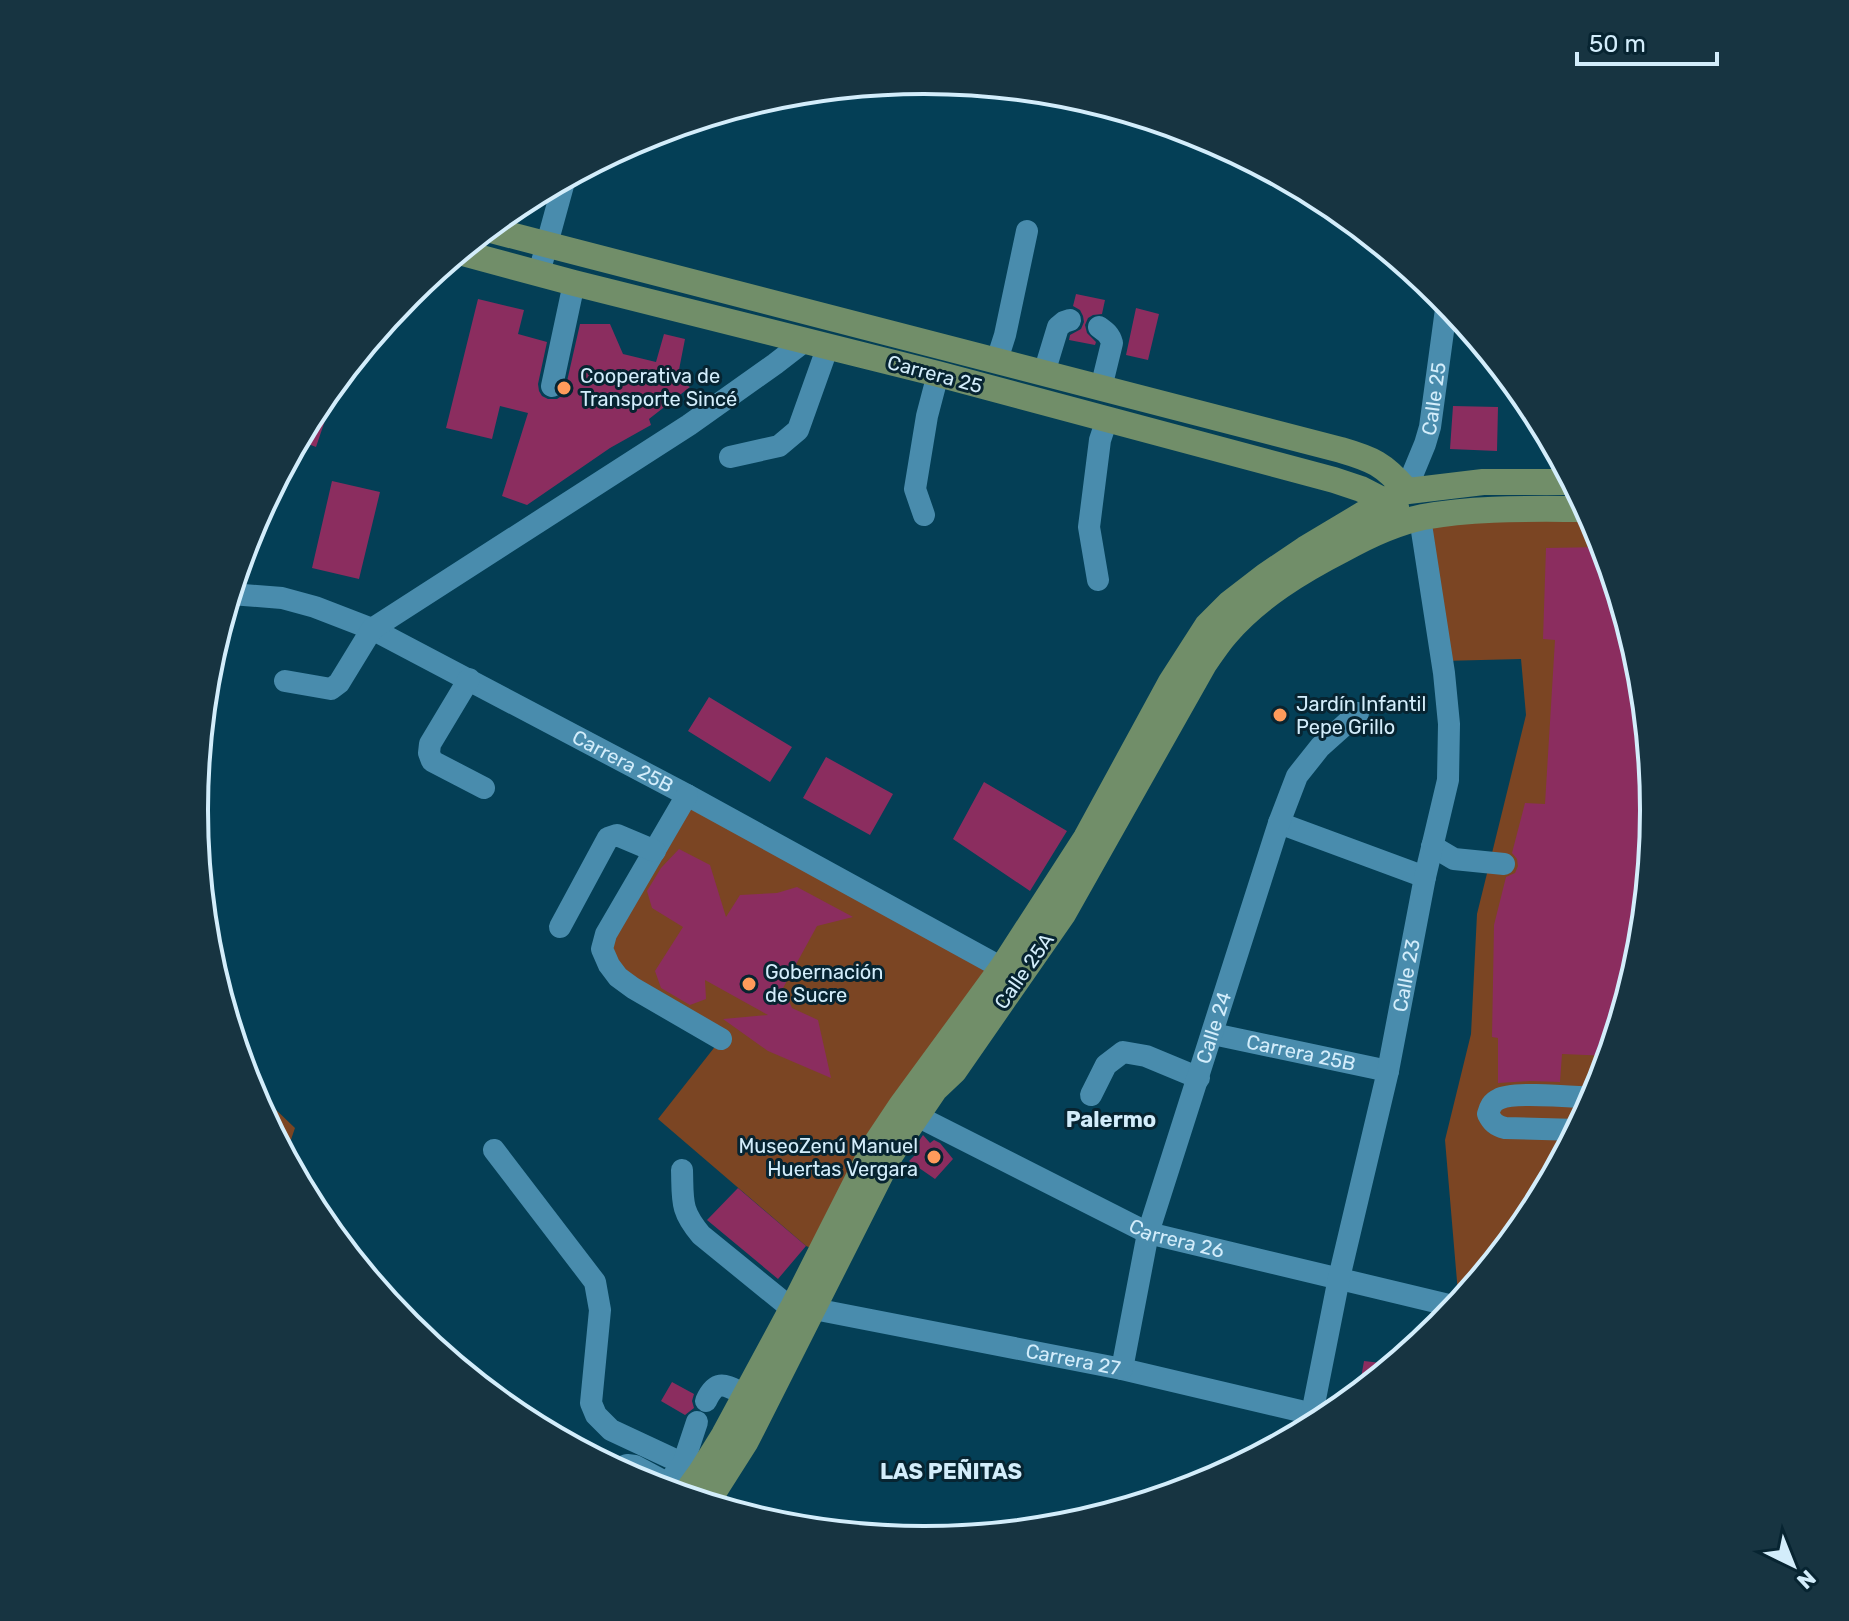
<svg xmlns="http://www.w3.org/2000/svg" width="1849" height="1621" font-family="Rubik,sans-serif">
<rect width="100%" height="100%" fill="#043f56"/>
<path fill="#7b4523" d="M1588,509L1600,531L1641,668L1655,811L1641,953L1599,1090L1532,1217L1459,1305L1445,1140L1471,1034L1477,914L1526,715L1521,659L1442,661L1420,518Z
M687,795L1002,968L821,1252L806,1246L658,1119L721,1039L618,977L606,934Z
M248,1083L295,1128L285,1157L249,1090Z"/>
<path fill="#8b2d5f" d="M1076,294L1105,300L1102,314L1093,315L1088,318L1085,325L1087,333L1096,342L1095,345L1069,340L1070,335L1081,329L1084,322L1083,316L1080,310L1073,306Z
M478,299L524,310L518,334L547,342L538,384L539,391L542,396L548,399H557L563,395L565,390L580,324H610L623,354L656,362L664,334L685,339L677,380L690,387L649,419L651,425L610,448L527,505L502,496L528,413L500,406L492,439L446,428Z
M1136,308L1159,314L1148,360L1126,355Z
M334,384L337,385L316,447L298,440L317,404Z
M1453,406L1498,407L1497,451L1450,449Z
M332,481L380,492L359,579L312,568Z
M1604,547L1641,668L1655,811L1641,953L1610,1056L1562,1054L1560,1082L1530,1081L1498,1083V1038L1492,1037L1494,925L1506,877L1515,873L1518,866L1517,859L1512,853L1525,803L1545,804L1555,640L1543,639L1546,548Z
M709,697L792,747L770,782L688,731Z
M826,757L893,794L870,835L803,798Z
M984,782L1067,831L1030,891L953,839Z
M679,849L710,865L726,917L740,895L777,893L797,887L853,917L817,926L783,988L792,1008L818,1020L831,1078L768,1051L723,1019L768,1015L705,980L706,999L690,1005L661,988L655,971L683,927L652,908L647,891L661,868Z
M923,1135L930,1143L934,1140L940,1143L953,1159L935,1179L909,1161L918,1152L915,1147Z
M738,1188L806,1246L778,1279L707,1220Z
M1364,1361L1381,1363L1378,1379L1358,1395Z
M672,1382L694,1394L692,1401L694,1408L685,1415L661,1401Z"/>
<g fill="none" stroke-linecap="round" stroke-linejoin="round">
<g stroke="#498cad" stroke-width="22">
<path d="M539,273L565,178"/>
<path d="M1099,327C1106,332 1110,335 1112,343L1101,388"/>
<path d="M997,360L1005,335L1027,231"/>
<path d="M1044,373L1058,327L1064,322L1070,320"/>
<path d="M552,386L574,283"/>
<path d="M730,457L779,446L798,430L828,346"/>
<path id="s1" d="M1406,490L1425,444L1430,427L1447,302"/>
<path d="M924,515L915,489L927,416L938,374"/>
<path d="M1098,580L1089,527L1100,440L1107,419"/>
<path id="s2" d="M231,594L282,598L315,607L372,629L687,795L1002,968"/>
<path d="M469,679L430,744L429,753L432,761L484,788"/>
<path d="M285,681L331,689L339,683L372,629L689,425L775,364L806,340"/>
<path d="M687,795L606,934L602,949L609,965L618,977L633,988L721,1039"/>
<path d="M1279,823L1425,877"/>
<path d="M1432,846L1454,859L1504,864"/>
<path d="M560,927L608,838L617,835L655,851"/>
<path id="s3" d="M1213,1034L1388,1071"/>
<path d="M1091,1095L1106,1065L1123,1052L1146,1056L1199,1078"/>
<path id="s4" d="M917,1116L1148,1233L1457,1307"/>
<path d="M1578,1130L1505,1128C1496,1126 1492,1122 1488,1114C1490,1107 1492,1102 1499,1099C1513,1091 1576,1097 1595,1098"/>
<path d="M494,1150L595,1282L600,1310L591,1403L596,1415L611,1430L701,1472"/>
<path d="M682,1170C683,1201 680,1210 701,1235L792,1309"/>
<path id="s5" d="M814,1309L1122,1369L1330,1418"/>
<path id="s6" d="M1122,1369L1148,1233L1279,823L1297,776L1320,747L1358,713"/>
<path d="M706,1401C717,1377 726,1386 746,1395"/>
<path id="s7" d="M1309,1429L1339,1278L1388,1071L1425,877L1448,780L1449,724L1444,673L1420,518"/>
<path d="M617,1469L627,1465L635,1466L678,1489"/>
<path d="M662,1490L683,1464L697,1422"/>
</g>
<path stroke="#718e69" stroke-width="26" d="M487,229L1341,450C1372,459 1384,464 1406,490
M459,252L574,283L938,374L1334,480L1361,489L1396,507
M683,1497L701,1472L724,1435L792,1309L875,1145L901,1106L1002,968L1086,838L1171,682L1207,626L1230,603L1265,576L1305,549L1400,492L1483,482H1573
M706,1504L746,1441L891,1154L935,1089L954,1071L1063,914L1204,664C1211,654 1218,643 1226,634C1258,597 1301,571 1344,549C1369,535 1395,523 1423,517C1477,507 1533,509 1588,509"/>
</g>
<g fill="#ff9b5b" stroke="#072431" stroke-width="3">
<circle cx="564" cy="388" r="8"/>
<circle cx="1280" cy="715" r="8"/>
<circle cx="749" cy="984" r="8"/>
<circle cx="934" cy="1157" r="8"/>
</g>
<g text-anchor="middle" dominant-baseline="central" stroke-width="6" stroke-linejoin="round" paint-order="stroke">
<g font-size="20" fill="#d3edfb" stroke="#072431">
<text transform="translate(935 374) rotate(15)">Carrera 25</text>
<text stroke="none"><textPath href="#s1" startOffset="96">Calle 25</textPath></text>
<text stroke="none"><textPath href="#s2" startOffset="430">Carrera 25B</textPath></text>
<text transform="translate(1024 971) rotate(-55)">Calle 25A</text>
<text stroke="none"><textPath href="#s7" startOffset="464">Calle 23</textPath></text>
<text stroke="none"><textPath href="#s6" startOffset="354">Calle 24</textPath></text>
<text stroke="none"><textPath href="#s3" startOffset="90">Carrera 25B</textPath></text>
<text stroke="none"><textPath href="#s4" startOffset="288">Carrera 26</textPath></text>
<text stroke="none"><textPath href="#s5" startOffset="264">Carrera 27</textPath></text>
</g>
<g font-size="20" fill="#d3edfb" stroke="#072431" text-anchor="start">
<text x="580" y="376">Cooperativa de<tspan x="580" dy="23">Transporte Sincé</tspan></text>
<text x="1296" y="704">Jardín Infantil<tspan x="1296" dy="23">Pepe Grillo</tspan></text>
<text x="765" y="972">Gobernación<tspan x="765" dy="23">de Sucre</tspan></text>
<text x="918" y="1146" text-anchor="end">MuseoZenú Manuel<tspan x="918" dy="23">Huertas Vergara</tspan></text>
</g>
<g font-size="22" font-weight="bold" fill="#d3edfb" stroke="#072431">
<text x="1111" y="1119">Palermo</text>
<text x="951" y="1471">LAS PEÑITAS</text>
</g>
</g>
<path d="M0 0H1849V1621H0ZM208 810a716 716 0 1 1 1432 0a716 716 0 1 1-1432 0Z" fill="#173441" fill-rule="evenodd"/>
<path fill="none" stroke="#d3edfb" stroke-width="4" d="M208 810a716 716 0 1 1 1432 0a716 716 0 1 1-1432 0Z"/>
<g transform="translate(1793 1565) rotate(137)" stroke="#072431" stroke-width="6" paint-order="stroke">
<path d="M0-6L14 30L0 20L-14 30Z" fill="#d3edfb"/>
<text y="-12" font-size="22" font-weight="bold" text-anchor="middle" fill="#d3edfb">N</text>
</g>
<path d="M1577 52v12h140v-12" fill="none" stroke="#d3edfb" stroke-width="4"/>
<text x="1589" y="52" font-size="24" fill="#d3edfb" stroke="#072431" stroke-width="6" paint-order="stroke">50 m</text>
</svg>
